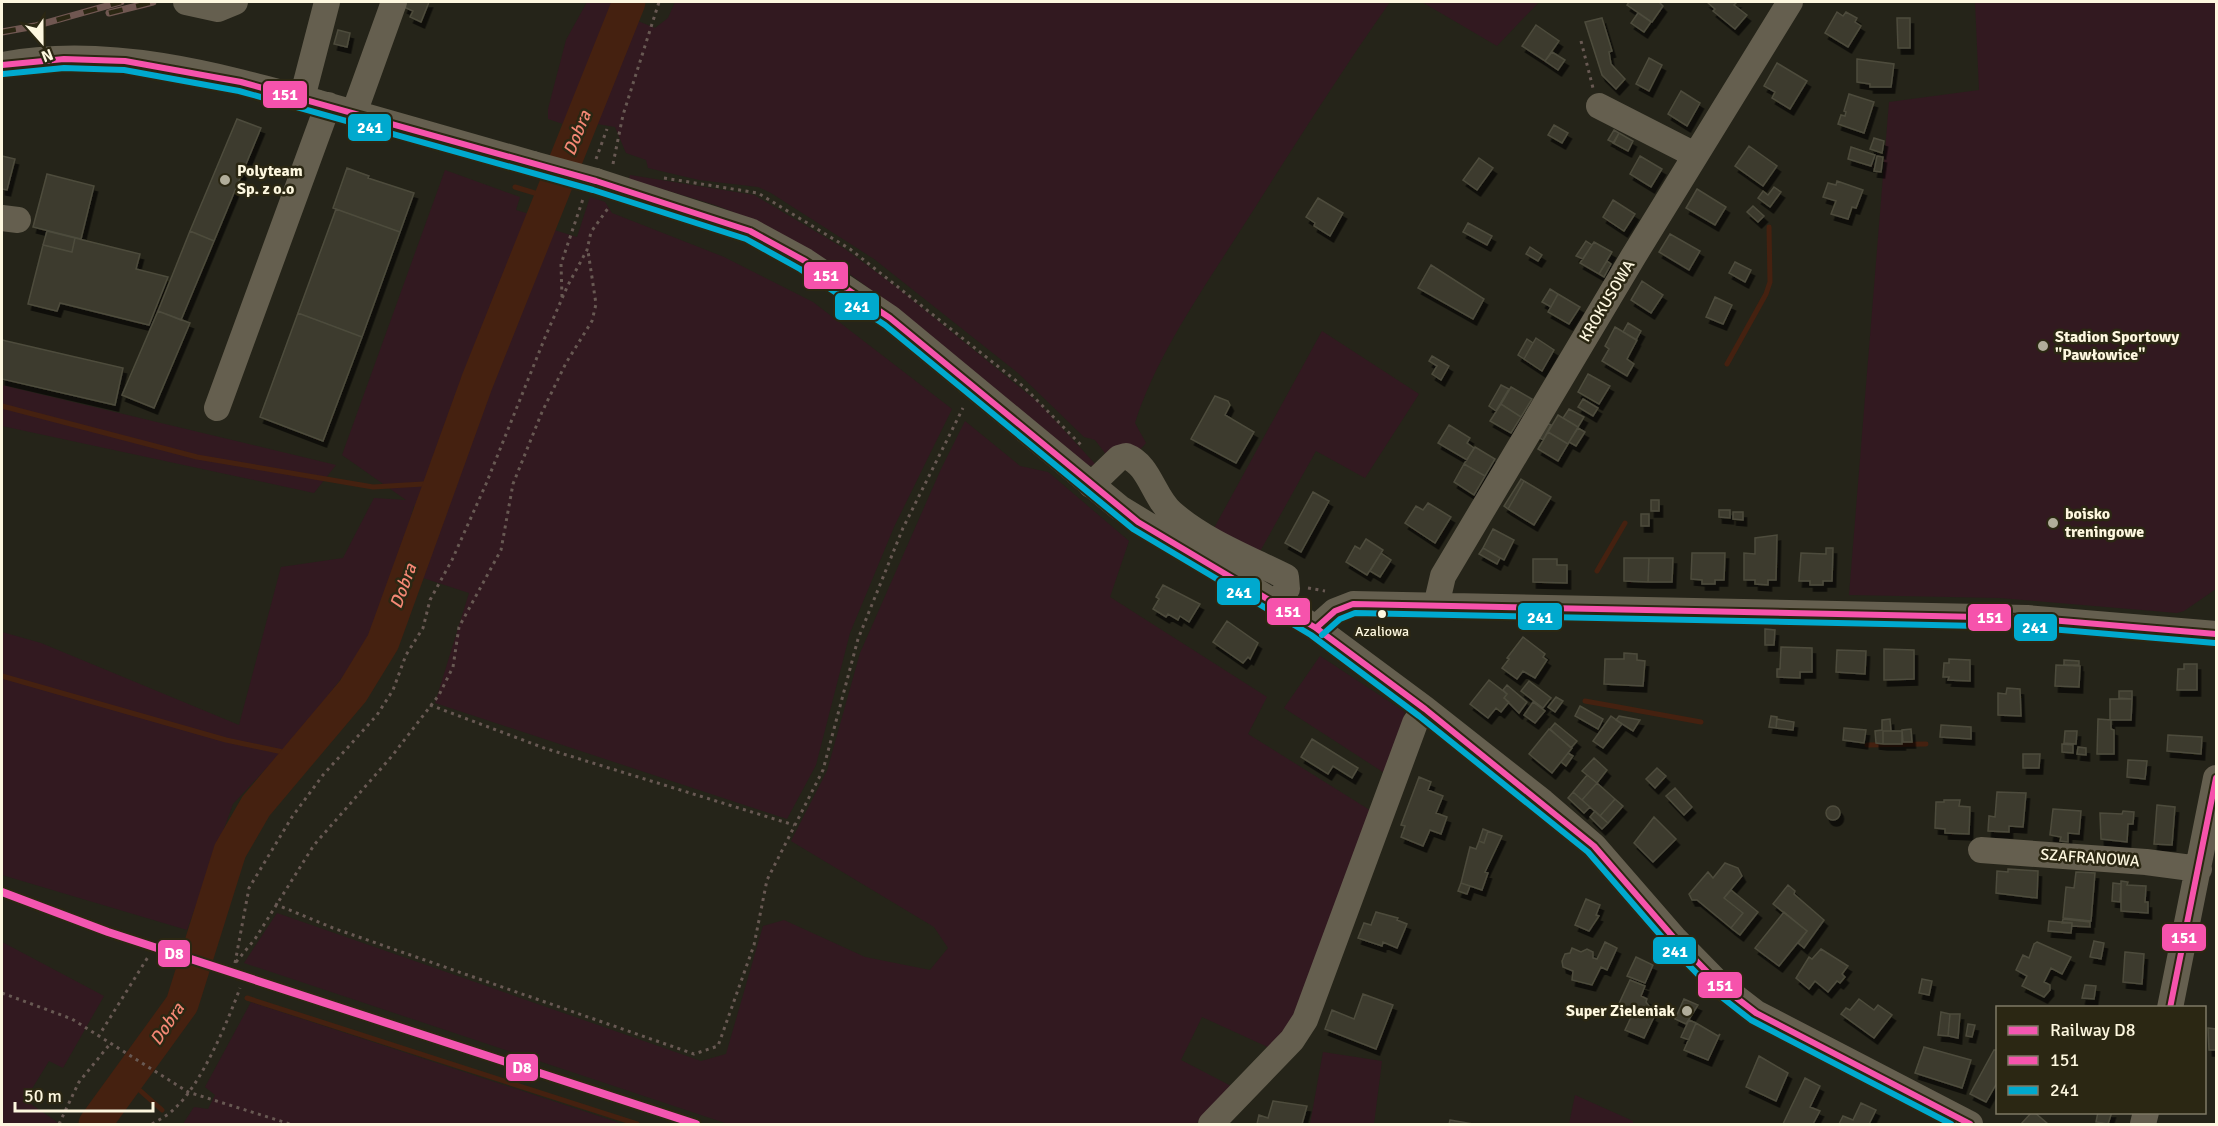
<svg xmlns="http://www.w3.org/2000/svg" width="2218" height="1126" font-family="Signika,sans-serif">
<defs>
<filter id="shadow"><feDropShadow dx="3.5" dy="6" stdDeviation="0" flood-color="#0009"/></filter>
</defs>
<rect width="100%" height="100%" fill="#252419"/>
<path fill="#321920" d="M587,2H615L563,124L548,119V109L566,40Z
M675,2H1390C1338,76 1289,154 1240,231C1203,289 1155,358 1135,423L1146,443L1135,455L1108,457L1095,440L1084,437L1018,373L874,259L771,193L758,187L699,180L648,168L646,160L626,153L615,127L591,123L633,19L655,28L668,18Z
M1422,2H1539L1497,46Z
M1975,2H2216V589L2184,611L2177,613L2000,598L1849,595L1889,102L1979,90Z
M445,170L520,197L516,210L536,216L492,334L508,338L551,229L577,237L590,197L605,202L612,213L724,257L813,302L952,409L894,527L850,633L816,765L787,819L435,703L469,593L420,577L437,525L414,506L377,633L293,740L233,804L187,930L2,875V632L41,643L239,725L281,567L343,558L374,498L406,500L342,455Z
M630,175L754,195L845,249L899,289L1039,403L1097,466L1084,465L902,313L843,269L758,222L715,205L629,179Z
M1322,331L1419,394L1365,478L1316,451L1258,555L1213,530Z
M2,385L336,465L314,493L2,426Z
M965,421L1020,466L1048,472L1129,541L1110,597L1267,697L1248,734L1376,814L1294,1027L1272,1049L1202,1017L1181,1060L1233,1087L1196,1124H728L244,963L277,913L701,1061L726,1054L763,926L784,920L865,957L930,970L948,948L934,927L791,841L827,771L860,653L941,469Z
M1320,656L1405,712L1389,776L1284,708Z
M2,942L104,996L63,1068L49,1061L25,1100L60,1124H2Z
M251,1002L623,1124H183L194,1107L208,1109L215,1095L205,1087Z
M1323,1052L1382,1061L1374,1124H1310Z
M1575,1095L1633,1121V1124H1569Z"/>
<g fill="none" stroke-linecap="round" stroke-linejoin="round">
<path stroke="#452110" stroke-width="5" d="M515,187L551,198
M1727,364L1766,294L1770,282L1769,227
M2,406L197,457L373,487L440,483
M1597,571L1625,523
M2,676L226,740L297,755
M1585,701L1701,722
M1867,745L1926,744
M247,998L637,1124
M127,1079L162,1110"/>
<path stroke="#452110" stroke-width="33" d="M95,1124L182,1004L230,851L256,806L353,691L383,642L477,382L629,2"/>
</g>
<path fill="#3c3b2e" stroke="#4e4c3c" stroke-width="1.5" filter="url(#shadow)" d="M406,2H429L421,22L410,17L413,11L404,7Z
M1629,2H1659L1663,6L1652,22L1627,5Z
M1707,2H1737L1734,5L1747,15L1735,29L1713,11L1715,9Z
M1837,12L1843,16L1846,12L1857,18L1855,22L1861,26L1848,47L1825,33Z
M1638,13L1651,22L1644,32L1631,23Z
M1602,18L1612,51L1609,52L1611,64L1625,79L1616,89L1602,75L1585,22Z
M1897,18H1910V48H1898Z
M1536,25L1559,41L1545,61L1522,46Z
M338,30L350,33L347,47L334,44Z
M1552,52L1565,60L1558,70L1545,61Z
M1649,58L1662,65L1649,91L1636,84Z
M1857,59L1894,64L1891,87H1870V84L1857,82Z
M1777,63L1807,81L1790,109L1772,98L1775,92L1764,86Z
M1681,91L1700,103L1687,126L1668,114Z
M1849,94L1874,102L1864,133L1838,124L1841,115L1845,116L1846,112L1844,111Z
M237,119L261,128L214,241L190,231Z
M1554,125L1568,133L1562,143L1548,135Z
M1614,130L1619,133L1614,143L1608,140Z
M1619,133L1633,141L1628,151L1613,143Z
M1874,138L1884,141L1882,153L1870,149Z
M1749,146L1777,166L1763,186L1735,166Z
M1851,147L1875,155L1871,166L1848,159Z
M2,156L15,159L7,190L2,189Z
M1640,156L1662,169L1651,187L1630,174Z
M1877,156L1883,157L1881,172L1874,171Z
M1479,158L1493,168L1477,190L1463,180Z
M347,168L369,176L368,178L414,193L400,232L333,208Z
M47,174L94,186L81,239L33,227Z
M1837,181L1863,190L1856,208L1852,207L1848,219L1831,214L1836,201L1823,197L1828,183L1836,185Z
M1774,187L1781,192L1770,207L1758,198L1763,191L1768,195Z
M1697,189L1726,207L1715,225L1686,208Z
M1318,198L1343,213L1330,236L1314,226L1315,223L1306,217Z
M1613,200L1635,214L1624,231L1603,217Z
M1753,206L1764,216L1758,222L1747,212Z
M336,209L400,232L362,337L298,313Z
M1468,223L1492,236L1487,245L1463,232Z
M47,231L75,238L72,252L43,245Z
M190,231L214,241L181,320L158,311Z
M1670,234L1700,251L1689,270L1659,252Z
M75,238L140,254L136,269L168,277L149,325L60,303L57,311L28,304L43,245L72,252Z
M1586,241L1592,245L1583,259L1576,256Z
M1594,242L1612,252L1599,274L1580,263Z
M1530,247L1542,255L1538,261L1526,254Z
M1607,261L1611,264L1604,277L1599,274Z
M1735,262L1751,270L1745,282L1729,273Z
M1431,265L1484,299L1473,319L1418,288Z
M1642,281L1663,295L1651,313L1631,300Z
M1550,289L1558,294L1551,307L1542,302Z
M1558,294L1580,307L1569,324L1548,312Z
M1715,297L1732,305L1723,324L1706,317Z
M158,311L190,323L154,408L122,395Z
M298,313L362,337L323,441L260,417Z
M1628,323L1641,331L1636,340L1623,332Z
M1615,327L1637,340L1627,359L1634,364L1627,376L1602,361L1609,349L1605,346Z
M1536,338L1554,350L1542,371L1524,359Z
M1527,339L1533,343L1524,359L1518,355Z
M2,340L123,368L115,405L2,379Z
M1432,356L1449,366L1441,380L1432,374L1437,366L1429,361Z
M1588,374L1610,386L1599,404L1578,392Z
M1501,385L1509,389L1496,411L1489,406Z
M1511,387L1532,399L1521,417L1501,404Z
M1215,396L1228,401L1230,405L1225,415L1254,432L1236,463L1191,439Z
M1583,399L1598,408L1593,416L1578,407Z
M1501,404L1521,417L1511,433L1490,421Z
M1569,409L1584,417L1578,427L1563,418Z
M1558,415L1578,427L1568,444L1548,432Z
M1545,422L1551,425L1543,440L1537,436Z
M1449,425L1470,438L1467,443L1474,448L1467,460L1438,443Z
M1578,428L1585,432L1576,446L1569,442Z
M1548,432L1568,444L1558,461L1538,449Z
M1475,447L1495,459L1485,476L1464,464Z
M1464,464L1485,476L1474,495L1454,482Z
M1521,479L1524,481L1508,509L1504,506Z
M1524,481L1551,497L1534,525L1508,509Z
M1313,492L1329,501L1301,552L1285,543Z
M1651,500H1659V511H1651Z
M1428,503L1451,517L1435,543L1405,523L1416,506L1423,510Z
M1719,510H1730V518L1719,517Z
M1733,512H1743V520L1733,519Z
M1641,514H1649V526H1641Z
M1493,529L1514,540L1504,560L1483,548Z
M1777,535L1776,580H1768V585L1755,584V580H1744V553L1755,554V538Z
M1366,539L1383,550L1367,575L1346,562L1355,546L1360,549Z
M1483,548L1500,558L1497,564L1479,554Z
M1826,548H1833L1832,581H1823V585H1810V581H1799L1801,553L1826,554Z
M1381,553L1391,560L1380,577L1370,571Z
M1692,553H1725L1724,580H1715V584H1702V580L1691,579Z
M1624,558H1649L1648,582L1624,581Z
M1649,558H1673L1672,582H1648Z
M1533,559H1557V565H1567V583L1533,582Z
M1163,585L1200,604L1189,622L1180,616L1178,620L1168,614L1166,617L1153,609L1159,599L1156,597Z
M1227,621L1258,643L1250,659L1248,657L1243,663L1213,642Z
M1765,629L1775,630L1774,645H1765Z
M1523,637L1545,654L1543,657L1547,660L1535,678L1523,671L1517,679L1502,668L1509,659L1507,658Z
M1781,647L1812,648V672H1800V678L1777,677V669H1780Z
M1884,649L1914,650V679L1884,680Z
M1837,650L1866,651L1865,674L1836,672Z
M1624,653L1637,654V660L1645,661L1643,686L1604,684L1605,659H1624Z
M1949,659L1970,660V681L1948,680L1949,677H1943L1944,663H1949Z
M2064,660L2079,661V665H2064Z
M2184,664H2197V690H2177L2178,669H2184Z
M2056,665L2080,666L2079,687L2055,686Z
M1489,680L1507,694L1504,698L1509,702L1501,712L1496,708L1488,718L1470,704Z
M1529,681L1551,698L1543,708L1521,691Z
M1507,685L1527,702L1519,713L1504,698L1507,694L1503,690Z
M2007,688L2020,689L2021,716L1998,715V693L2006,694Z
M2119,691H2132V699L2119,698Z
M1556,697L1563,701L1555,712L1548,707Z
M2110,699H2132L2131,720H2110Z
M1533,702L1545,711L1535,723L1524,715Z
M1580,706L1603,719L1598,729L1575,716Z
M1611,716L1622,724L1603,748L1593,741Z
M1619,716L1640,720L1633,731L1616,720Z
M1771,716L1777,717L1776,728L1769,727Z
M1777,719L1794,722L1793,730L1776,728Z
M1890,719L1891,731H1883V744L1876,743L1875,731L1882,730V720Z
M2098,719L2111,720V729L2114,730V754H2097Z
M1555,723L1577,741L1571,748L1550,729Z
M1941,725L1971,727V739L1940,737Z
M1844,728L1866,730L1864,743L1843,740Z
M1549,729L1572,748L1552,773L1529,754Z
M1911,729L1912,742H1903L1902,730Z
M1883,731H1902V744H1883Z
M2065,731H2077L2076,744L2064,743Z
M2168,735L2202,737L2201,754L2167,751Z
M1312,739L1358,768L1352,778L1333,766L1328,774L1301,757Z
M2062,744L2073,745V753L2062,752Z
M2078,747L2086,748V755L2077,754Z
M1568,753L1573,756L1566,766L1561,762Z
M2023,754H2040L2039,768H2023Z
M1594,758L1607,770L1597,783L1582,771Z
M2128,760L2147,761L2145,779L2127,777Z
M1657,768L1666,776L1655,788L1646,779Z
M1587,775L1597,783L1582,800L1573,792Z
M1419,777L1431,782L1428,790L1443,796L1436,813L1447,817L1441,834L1430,830L1423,846L1401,837L1405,826L1401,825Z
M1597,783L1615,799L1600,816L1582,800Z
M1675,788L1692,807L1684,815L1666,796Z
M1573,792L1590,807L1584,813L1568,798Z
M1997,792L2026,793L2023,827L2009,826V832L1988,831L1989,816L1995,817Z
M1615,799L1623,806L1608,823L1600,816Z
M1944,800H1960L1959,806L1970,807L1969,834L1945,833V829L1935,828L1936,802H1944Z
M2157,805L2175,807L2172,845L2154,844Z
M1826 813a7 7 0 1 1 14 0a7 7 0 1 1-14 0Z
M2053,809L2081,811L2079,834L2068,833V842L2060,841L2061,837L2050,835Z
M1595,811L1608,823L1602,829L1590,817Z
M2123,811L2134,812L2133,824H2128L2127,842L2101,839L2100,813L2122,814Z
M1654,817L1676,839L1653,862L1634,843Z
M1483,829L1488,831L1484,843L1479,841Z
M1488,831L1502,836L1485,872L1488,873L1482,890L1461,883L1470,847L1476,849L1479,841L1484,843Z
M1725,863L1738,868L1742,876L1724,898L1743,913L1731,928L1697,900H1692L1689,894L1708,872L1713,878Z
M2008,869L2038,871L2037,898L1996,893L1997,871L2008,872Z
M2076,872L2095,873L2091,921L2063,918L2066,887L2074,888Z
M2121,881L2128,882L2127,885L2146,886L2145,902H2148V913L2121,911Z
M1461,883L1470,886L1467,894L1458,891Z
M2113,883L2121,884L2120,902L2112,901Z
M1788,885L1795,891L1794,894L1824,920L1804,948L1798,943L1807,931L1773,904Z
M1731,890L1758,912L1740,935L1731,928L1743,913L1724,898Z
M1586,899L1600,905L1596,915L1599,916L1589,931L1575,925Z
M1376,912L1398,918L1397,920L1407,924L1397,948L1383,942L1382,946L1358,938L1364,923L1371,925Z
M1784,912L1807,931L1779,966L1755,948Z
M2063,919L2090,922V927L2072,926V923H2062Z
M2049,921L2072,923L2071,933L2048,931Z
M2094,941L2104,943L2101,959L2090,957Z
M1605,942L1617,948L1607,970L1601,967L1592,985L1572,980L1573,971L1563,967L1562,961L1565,954L1570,953L1572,948L1581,952L1587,949L1593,952V958L1597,959Z
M2037,942L2071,957L2062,974L2051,968L2044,982L2050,985V990L2044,997L2022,986L2027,976L2016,970L2023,955L2029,958L2034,944Z
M1821,949L1848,966L1842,974L1845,977L1840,983L1837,981L1828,992L1815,981L1809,989L1796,978L1809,957L1812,959Z
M2125,952L2144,954L2142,984L2123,982Z
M1636,957L1653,965L1645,983L1627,976Z
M1922,979L1932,981L1929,995L1919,993Z
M1630,980L1645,986L1641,996L1647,999L1646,1002L1653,1011L1651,1015L1654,1017L1644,1038L1625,1030L1632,1015L1617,1008Z
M2085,985L2096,986L2094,999L2082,998Z
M1363,994L1393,1005L1376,1049L1325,1029L1332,1010L1354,1019Z
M1684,999L1698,1005L1686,1024L1675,1019Z
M1859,999L1874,1010L1878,1005L1892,1015L1874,1038L1841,1014L1846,1008L1850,1010Z
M1941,1012L1950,1014L1948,1036L1938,1035Z
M1950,1014H1960L1958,1038L1948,1036Z
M1689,1020L1696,1023L1689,1040L1681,1037Z
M1696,1023L1718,1036L1720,1034L1708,1060L1684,1050Z
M1968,1024L1975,1025L1972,1037L1966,1036Z
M2208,1028L2216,1029V1050H2209Z
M1924,1047L1971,1060L1962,1088L1915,1073Z
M1994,1050H1998V1081L1986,1102L1970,1094Z
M1759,1056L1788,1073L1776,1101L1746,1087Z
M1805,1078L1820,1086L1810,1107L1820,1111L1813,1124H1783Z
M1273,1101L1307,1106L1302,1124H1257L1259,1115L1268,1118Z
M1861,1103L1876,1110L1869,1124H1839L1843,1116L1853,1120Z
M2032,1112H2034L2048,1124H2021Z
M2098,1112H2112L2108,1124L2096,1122Z
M1450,1120L1473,1124H1449Z"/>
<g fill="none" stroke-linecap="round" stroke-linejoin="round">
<path stroke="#685953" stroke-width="3" stroke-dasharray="3 4.5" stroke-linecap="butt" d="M1581,41L1593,88
M596,159L607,129
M613,164L623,115L659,2
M664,178L758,193L850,249L1024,387L1083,447
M562,297L561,264L583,199
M1308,588L1325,591
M430,705L544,748L794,825
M275,904L333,928L694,1054L718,1046L754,945L767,880L823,770L858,639L903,528L963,408
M236,962L255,939L314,845L392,756L439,695L453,667L459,627L501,550L513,484L542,412L566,363L592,321L596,304L588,251
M235,963L249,888L292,817L323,775L377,715L393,690L406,655L423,628L430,600L452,560L486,484L546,335L568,285L587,250L591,232L609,207
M2,993L72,1019L188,1092L290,1124
M98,1037L148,957
M59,1124L79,1082L110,1044
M152,1124C160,1119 169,1115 175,1108C201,1085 228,1021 240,988"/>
<path stroke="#655f4f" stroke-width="26" d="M186,2L218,9L235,2
M2,65C108,45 217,75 319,103C390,123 462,144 533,164
M302,98L327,2
M1599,106L1695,155
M354,113L394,2
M596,181L750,231L805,261L890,318L1120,508L1316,628L1425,709L1543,802L1594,846L1674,938L1721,986L1756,1013L1970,1124
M2,218L18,220
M217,408L328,105
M1091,485L1119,458L1126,456C1150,465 1153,497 1172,513C1204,541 1248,558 1286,577L1287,589L1276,604
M1436,606L1443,576L1633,257L1790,2
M1316,628L1335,611L1353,604L2027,618L2216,634
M1981,850L2146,862L2199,869
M2170,1008L2216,778
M1211,1124L1292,1040L1305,1020L1415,723L1425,709
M2143,1124L2146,1112"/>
<g stroke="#705751" stroke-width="7">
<path id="rail" d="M109,13L153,2
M2,32L35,26L121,2"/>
</g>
<use href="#rail" stroke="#2b2713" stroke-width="4.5" stroke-dasharray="14" stroke-linecap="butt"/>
<path stroke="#655f4f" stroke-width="26" d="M533,164L596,181"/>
<g stroke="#2b2713" stroke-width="10">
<path id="bus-1" d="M2,65L64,59L125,61L241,82L596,181L750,231L805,261L890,318L1138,522L1316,628L1425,709L1594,846L1674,938L1721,986L1756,1013L1970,1124
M1316,628L1335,611L1353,604L2027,618L2216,634
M2170,1008L2216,778"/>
</g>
<g stroke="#2b2713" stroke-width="10">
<path id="bus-2" d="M3,74L64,68L124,70L239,91L593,190L746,239L800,269L885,325L1133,529L1311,635L1419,716L1588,852L1668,944L1715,992L1751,1020L1951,1124
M1322,635L1340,619L1355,613L2027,627L2215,643"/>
</g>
<use href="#bus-1" stroke="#f653ac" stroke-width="6"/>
<use href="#bus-2" stroke="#00a9ce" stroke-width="6"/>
<g stroke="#2b2713" stroke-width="12">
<path id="rail-1" d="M2,892L108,932L696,1124"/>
</g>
<use href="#rail-1" stroke="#f456b1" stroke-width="8"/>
</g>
<g fill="#b1ad9a" stroke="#2b2713" stroke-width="2">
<circle cx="225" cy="180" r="6"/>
<circle cx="2043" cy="346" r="6"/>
<circle cx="2053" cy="523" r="6"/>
<circle cx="1687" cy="1011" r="6"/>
</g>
<circle fill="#fdf7df" stroke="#2b2713" stroke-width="2" cx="1382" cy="614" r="5"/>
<g text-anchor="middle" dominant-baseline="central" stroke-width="5" stroke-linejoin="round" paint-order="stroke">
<g font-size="14" fill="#fdf7df" stroke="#2b2713">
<text x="1382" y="631">Azaliowa</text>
</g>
<g font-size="16" font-weight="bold" fill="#fdf7df" stroke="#2b2713" text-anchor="start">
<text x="237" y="171">Polyteam<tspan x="237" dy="18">Sp. z o.o</tspan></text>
<text x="2055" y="337">Stadion Sportowy<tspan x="2055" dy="18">"Pawłowice"</tspan></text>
<text x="2065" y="514">boisko<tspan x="2065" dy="18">treningowe</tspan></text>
<text x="1675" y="1011" text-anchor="end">Super Zieleniak</text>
</g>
<g font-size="16" fill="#fdf7df" stroke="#2b2713">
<text transform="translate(1607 301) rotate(-59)">KROKUSOWA</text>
<text transform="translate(2090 858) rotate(4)">SZAFRANOWA</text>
</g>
<g font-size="18" font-style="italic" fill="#f58875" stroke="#2b2713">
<text transform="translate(577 133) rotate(-68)">Dobra</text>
<text transform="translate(403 586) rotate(-70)">Dobra</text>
<text transform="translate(167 1024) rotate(-56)">Dobra</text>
</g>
</g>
<g stroke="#2b2713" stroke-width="2">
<rect x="262" y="80" width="46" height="29" rx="6" fill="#f653ac"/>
<rect x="347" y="113" width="45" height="29" rx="6" fill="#00a9ce"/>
<rect x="803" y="261" width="46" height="29" rx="6" fill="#f653ac"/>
<rect x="834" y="292" width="46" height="29" rx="6" fill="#00a9ce"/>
<rect x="1216" y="577" width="45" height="29" rx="6" fill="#00a9ce"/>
<rect x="1266" y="597" width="45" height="29" rx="6" fill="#f653ac"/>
<rect x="1517" y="602" width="46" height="29" rx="6" fill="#00a9ce"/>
<rect x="1967" y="603" width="45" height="29" rx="6" fill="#f653ac"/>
<rect x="2013" y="613" width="45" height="29" rx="6" fill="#00a9ce"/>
<rect x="2161" y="923" width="46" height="29" rx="6" fill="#f653ac"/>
<rect x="1652" y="936" width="45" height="29" rx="6" fill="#00a9ce"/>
<rect x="157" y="939" width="34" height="29" rx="6" fill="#f456b1"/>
<rect x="1697" y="971" width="46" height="28" rx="6" fill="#f653ac"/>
<rect x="505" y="1053" width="34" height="29" rx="6" fill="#f456b1"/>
</g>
<g font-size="16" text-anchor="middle" font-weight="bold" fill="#fff">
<text x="285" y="100">151</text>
<text x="370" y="133">241</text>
<text x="826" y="281">151</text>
<text x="857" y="312">241</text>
<text x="1239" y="598">241</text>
<text x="1288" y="617">151</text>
<text x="1540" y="623">241</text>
<text x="1990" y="623">151</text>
<text x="2035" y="633">241</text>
<text x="2184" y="943">151</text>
<text x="1675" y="957">241</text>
<text x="174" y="959">D8</text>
<text x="1720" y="991">151</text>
<text x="522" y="1073">D8</text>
</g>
<rect width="2218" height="1126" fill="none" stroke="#fdf7df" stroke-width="6"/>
<rect x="1996" y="1006" width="210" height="108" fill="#2b2713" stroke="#7f7a65" stroke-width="1.5"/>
<rect x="2008" y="1026" width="30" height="9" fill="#f456b1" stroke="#7f7a65" stroke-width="1.5"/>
<text x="2050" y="1036" font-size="18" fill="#fdf7df">Railway D8</text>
<rect x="2008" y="1056" width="30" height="9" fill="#f653ac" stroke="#7f7a65" stroke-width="1.5"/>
<text x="2050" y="1066" font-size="18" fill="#fdf7df">151</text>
<rect x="2008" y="1086" width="30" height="9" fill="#00a9ce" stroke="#7f7a65" stroke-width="1.5"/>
<text x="2050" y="1096" font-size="18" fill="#fdf7df">241</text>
<g transform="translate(42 42) rotate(159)" stroke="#2b2713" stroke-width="4.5" paint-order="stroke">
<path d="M0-4.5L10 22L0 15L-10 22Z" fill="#fdf7df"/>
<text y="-9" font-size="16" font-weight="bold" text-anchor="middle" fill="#fdf7df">N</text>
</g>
<path d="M15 1102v9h138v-9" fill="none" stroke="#fdf7df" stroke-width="3"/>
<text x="24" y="1102" font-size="18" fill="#fdf7df" stroke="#2b2713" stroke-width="4.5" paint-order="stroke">50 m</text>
</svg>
